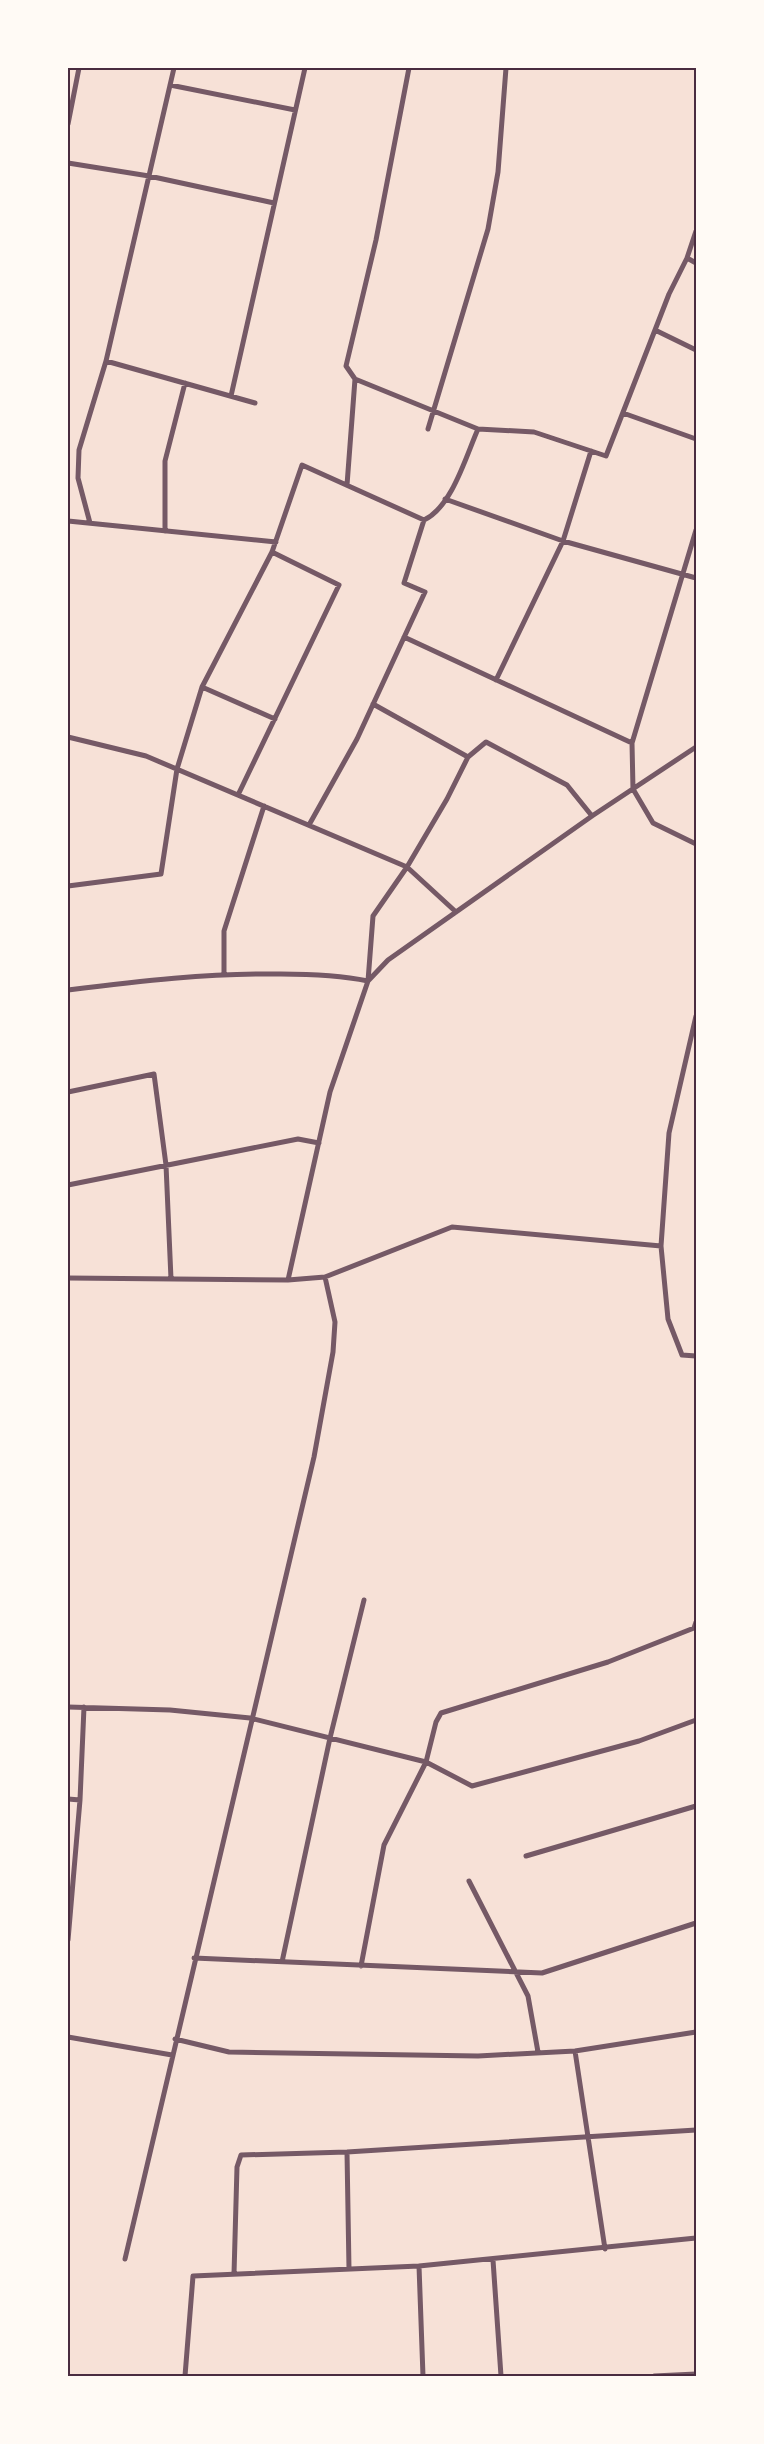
<svg xmlns="http://www.w3.org/2000/svg" width="764" height="2444" font-family="Jost,sans-serif">
<rect width="100%" height="100%" fill="#f7e1d7"/>
<g fill="none" stroke-linecap="round" stroke-linejoin="round">
<path stroke="#755966" stroke-width="5" d="M409,68L376,240L346,366L355,379L478,429L534,432L606,456L669,294L687,258L696,231
M170,85L295,110
M68,124L79,68
M68,163L149,176L274,203
M687,258L696,263
M655,330L696,350
M106,361L255,403
M231,396L305,68
M623,413L696,439
M428,429L488,229L498,172L506,68
M347,485L355,379
M445,499L563,541L696,578
M68,521L276,542
M90,523L78,478L79,450L106,361L174,68
M696,530L632,743L633,789L653,823L696,844
M165,531V461L185,383
M404,637L632,743
M496,680L563,541L591,451
M202,687L275,719
M373,704L468,757
M68,737L146,756L407,867L456,912
M238,795L339,585L272,552
M309,825L357,739L425,592L404,583L424,520
M68,886L161,874L177,769L202,687L272,552L302,465L424,520C452,507 466,456 478,429
M224,974V931L264,806
M68,990C139,981 209,973 281,974C311,974 339,975 368,981L373,916L407,867L447,799L468,757L486,742L567,785L592,816
M696,1016L669,1133L661,1246L668,1319L682,1355L696,1356
M68,1092L154,1074L166,1165L171,1279
M68,1185L298,1139L319,1143
M68,1278L288,1280L325,1277L452,1227L661,1246
M288,1280L330,1092L368,981L388,960L592,816L696,747
M68,1707L170,1710L250,1718L426,1762L472,1786L639,1741L696,1720
M68,1799L80,1800
M526,1856L696,1806
M469,1881L528,1996L538,2052
M68,1940L80,1800L84,1707
M194,1958L542,1973L696,1923
M282,1962L330,1738L364,1600
M361,1966L384,1845L426,1762L436,1722L441,1713L608,1662L694,1628L696,1622
M68,2037L172,2055
M175,2039L229,2052L478,2056L575,2051L696,2032
M575,2051L605,2249
M347,2152L349,2269
M125,2259L314,1457L333,1352L335,1322L325,1277
M493,2260L501,2376
M419,2266L696,2238
M234,2274L237,2167L241,2155L347,2152L696,2130
M185,2376L193,2276L419,2266L423,2376
M654,2376L696,2374"/>
</g>
<rect width="764" height="2444" fill="none" stroke="#fffaf5" stroke-width="138"/>
<rect x="69" y="69" width="626" height="2306" fill="none" stroke="#4a2c40" stroke-width="2"/>
</svg>
